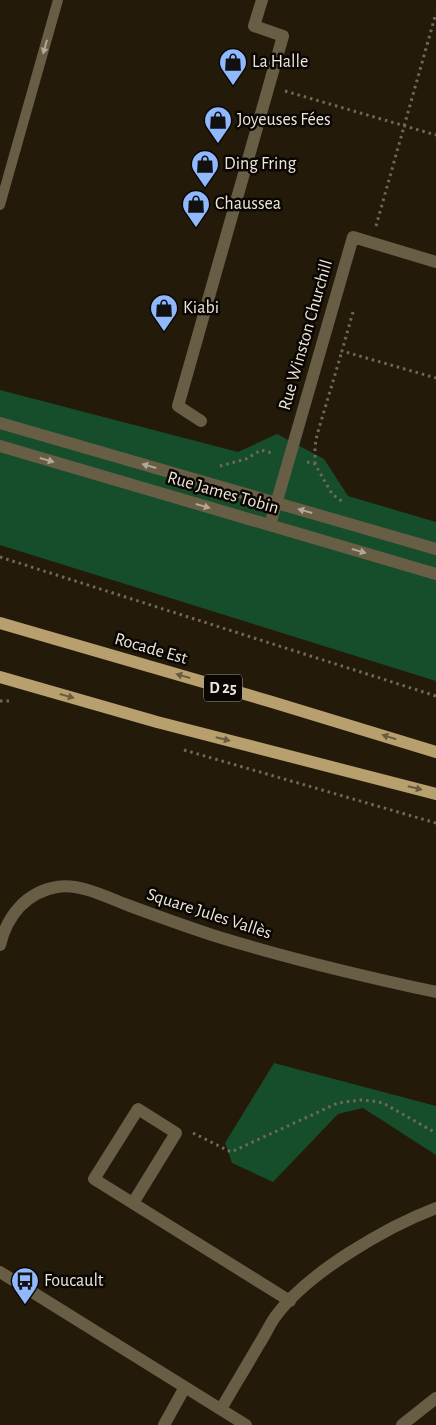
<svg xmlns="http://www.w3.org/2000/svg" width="436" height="1425" font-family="'Alegreya Sans',sans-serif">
<rect width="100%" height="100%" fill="#241a0a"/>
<path fill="#164d2b" d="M0,390L238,452L277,434L324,459L348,496L436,522V681L0,545Z
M274,1063L436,1106V1155L363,1108L338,1114L273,1182L232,1163L225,1143Z"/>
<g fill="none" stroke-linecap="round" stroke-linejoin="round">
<path stroke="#71685b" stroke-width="3" stroke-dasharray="2.5 4" stroke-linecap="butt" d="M285,91L436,135
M376,226L436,13
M353,312L342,351L436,378
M307,462L315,464L332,494L343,502
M315,464V446L317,435L342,351
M220,466L246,459L261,450L272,453
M0,557L436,696
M0,701H12
M184,750L436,823
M193,1133L231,1152L338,1103L361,1100L373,1101L383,1103L436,1133"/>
<path stroke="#685e45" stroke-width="10" d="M0,205L58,0"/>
<path stroke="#685e45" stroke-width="12" d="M201,421L178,406L283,36L254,26L262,0"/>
<path stroke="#685e45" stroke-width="12" d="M0,423L436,549
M0,446L436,574
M270,525L353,237L436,262
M0,945C7,916 26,892 57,887C81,883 108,898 130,906C157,916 185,926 212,935C286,958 361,976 436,992
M133,1203L176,1133L138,1109L94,1179L290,1301
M0,1272L246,1425
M221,1409C233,1388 246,1367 258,1346C264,1337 269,1326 275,1317C307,1273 386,1227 436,1208
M164,1425L185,1387
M402,1425L436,1398"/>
<path stroke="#b7a06d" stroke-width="12" d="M0,623L272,702L436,752
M0,677L157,722L436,794"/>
</g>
<defs><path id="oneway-solid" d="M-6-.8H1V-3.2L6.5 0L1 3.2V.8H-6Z" transform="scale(1.25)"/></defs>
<g fill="#b1a898">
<use href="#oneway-solid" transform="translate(45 47) rotate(106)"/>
<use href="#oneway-solid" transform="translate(47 460) rotate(16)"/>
<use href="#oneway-solid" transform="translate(149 466) rotate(-164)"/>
<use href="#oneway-solid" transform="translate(203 506) rotate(16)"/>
<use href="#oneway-solid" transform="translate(305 511) rotate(-164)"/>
<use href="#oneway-solid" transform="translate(359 551) rotate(16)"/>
</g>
<g fill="#695b3d">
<use href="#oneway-solid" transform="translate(183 676) rotate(-164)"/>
<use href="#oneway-solid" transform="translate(67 696) rotate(16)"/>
<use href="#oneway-solid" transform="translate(389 737) rotate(-163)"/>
<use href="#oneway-solid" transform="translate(223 739) rotate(14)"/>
<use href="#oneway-solid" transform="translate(415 788) rotate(14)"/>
</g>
<defs>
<g id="shop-pin" transform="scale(1.4375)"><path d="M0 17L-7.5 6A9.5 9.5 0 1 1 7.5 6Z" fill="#8fb8fd" stroke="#0a0602"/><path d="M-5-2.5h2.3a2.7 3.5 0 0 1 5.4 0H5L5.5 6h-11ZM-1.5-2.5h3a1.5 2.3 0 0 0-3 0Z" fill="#111"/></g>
<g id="bus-pin" transform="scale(1.4375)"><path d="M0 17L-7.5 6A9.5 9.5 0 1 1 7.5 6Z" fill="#8fb8fd" stroke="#0a0602"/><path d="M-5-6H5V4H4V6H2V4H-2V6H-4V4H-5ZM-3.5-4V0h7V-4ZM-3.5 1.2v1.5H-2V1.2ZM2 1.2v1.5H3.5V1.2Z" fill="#111"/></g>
</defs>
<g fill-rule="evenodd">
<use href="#shop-pin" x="233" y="62"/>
<use href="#shop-pin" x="218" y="120"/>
<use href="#shop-pin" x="205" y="164"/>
<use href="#shop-pin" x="196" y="204"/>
<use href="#shop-pin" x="164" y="308"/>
<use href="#bus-pin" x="25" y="1281"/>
</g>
<g text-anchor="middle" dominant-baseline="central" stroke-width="5" stroke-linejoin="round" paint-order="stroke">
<rect fill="#0a0602" stroke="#a8a29a" stroke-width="1" x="204" y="674.5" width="38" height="27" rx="4"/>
<g font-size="16" font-weight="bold" fill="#ece5db">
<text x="223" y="688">D 25</text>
</g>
<g font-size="18" fill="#ece5db" stroke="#0a0602" text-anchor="start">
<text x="252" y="62">La Halle</text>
<text x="237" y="120">Joyeuses Fées</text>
<text x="224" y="164">Ding Fring</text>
<text x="215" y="204">Chaussea</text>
<text x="183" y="308">Kiabi</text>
<text x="44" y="1281">Foucault</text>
</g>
<g font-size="18" fill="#ece5db" stroke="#0a0602">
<text transform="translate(306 335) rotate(-74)">Rue Winston Churchill</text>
<text transform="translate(223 493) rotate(16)">Rue James Tobin</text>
<text transform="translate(151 649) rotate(16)">Rocade Est</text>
<text transform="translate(209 914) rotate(18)">Square Jules Vallès</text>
</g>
</g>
</svg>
